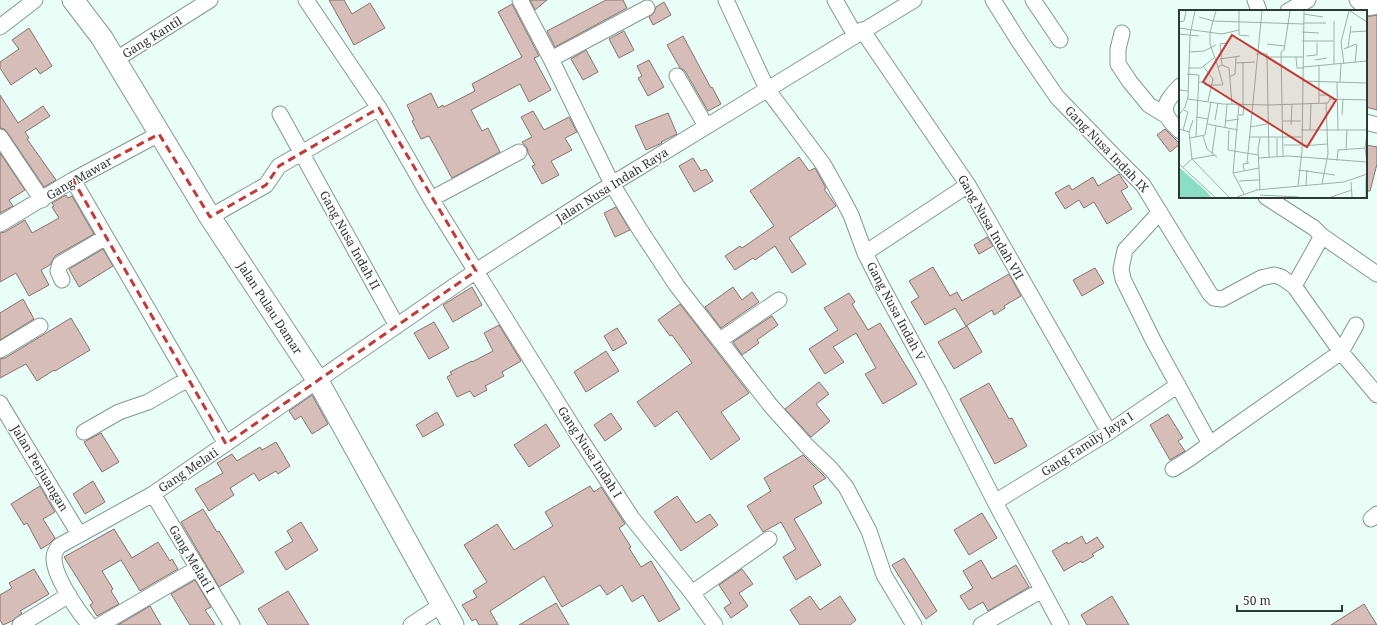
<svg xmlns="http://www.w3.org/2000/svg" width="1377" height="625" font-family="'Noto Serif',serif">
<rect width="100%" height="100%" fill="#e9fef7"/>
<path fill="#d7bdb9" stroke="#89716e" d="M329,0H344L352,14L370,3L385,28L354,45Z
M530,0H547L535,10Z
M606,0H623L627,8L555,47L547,31Z
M664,2L671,15L653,25L649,17L654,13L656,7Z
M512,4L539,56L534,58L551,90L529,102L520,84L471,110L482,131L488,128L500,152L452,178L429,136L421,139L412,121L414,120L407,105L431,93L438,108L443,105L444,107L475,91L472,84L522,57L498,12Z
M1377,15V110L1366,107V17Z
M29,28L52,66L40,74L36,68L11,85L0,68V62L19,49L12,40Z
M624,31L634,50L619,58L609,39Z
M683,36L711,88L712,87L721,104L708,111L685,71L680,68L667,45Z
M586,50L598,72L583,80L571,59Z
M649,60L664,87L648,96L638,78L642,76L637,66Z
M0,95L18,123L43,106L50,116L25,132L29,138L27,139L56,180L44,187L7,132L4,129L0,128Z
M533,111L544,130L569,117L577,132L565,138L572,150L551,161L559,175L542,184L532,166L535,165L528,153L527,148L522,142L532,137L521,117Z
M668,113L677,134L661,142L662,143L646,150L635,126Z
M1165,129L1180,144L1170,152L1157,135Z
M1366,145L1377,147V164L1370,191H1366Z
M0,153L25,190L9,200L13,206L0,213Z
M799,157L809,171L815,168L826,188L824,189L836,206L789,238L806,264L792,273L775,246L755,260L753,258L735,270L725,256L740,246L742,248L774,226L750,191Z
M693,158L701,171L706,169L713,181L694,192L679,166Z
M1119,174L1128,187L1121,191L1132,209L1107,224L1094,202L1084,208L1079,200L1065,209L1055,193L1069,185L1072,190L1093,177L1098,186Z
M66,195L68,198L72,196L94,234L55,256L50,265L41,270L49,285L29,296L16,273L0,282V233L5,232L25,220L32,233L59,218L52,207L54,206L52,203Z
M616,207L630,230L615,237L604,213Z
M987,237L993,246L979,254L974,245Z
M103,249L113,266L79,287L69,269Z
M933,267L950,296L957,292L962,301L1009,274L1021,296L1004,306L1005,308L994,315L992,310L966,326L955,308L925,325L911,302L919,297L909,281Z
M1095,268L1104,283L1082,296L1073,280Z
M472,287L482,305L453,322L443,305Z
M733,287L742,300L752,292L759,302L721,328L705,307Z
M849,293L855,302L852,304L868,330L880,323L917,384L883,404L865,374L876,368L856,333L833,347L844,362L825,374L809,349L838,330L824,308Z
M23,299L34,319L0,340V313Z
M680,304L749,393L721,412L740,439L711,460L677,411L655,427L637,402L692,363L672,335L670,336L658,320Z
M772,316L778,325L757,340L759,343L742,355L733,342Z
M71,318L90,350L55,371L54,370L37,381L26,364L0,378V359L5,358Z
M434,322L449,348L429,359L414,333Z
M499,325L521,361L502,372L504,376L485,386L487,390L474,397L470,391L457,397L447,377L452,374L450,372L472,361V362L493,351L484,333Z
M967,326L982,352L954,369L938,342Z
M617,328L627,343L613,351L604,336Z
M606,351L619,371L586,392L574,372Z
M819,382L829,394L816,404L830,421L811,437L785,409Z
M989,383L1009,419L1012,418L1027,446L995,464L960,399Z
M312,395L328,424L312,434L301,416L295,420L289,411Z
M437,412L444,425L423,437L416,425Z
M611,413L622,429L605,441L594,425Z
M1168,414L1183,438L1178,441L1185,451L1170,460L1150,425Z
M546,424L560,446L529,467L514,445Z
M101,433L119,462L102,472L84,442Z
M276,442L290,466L278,474L276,471L259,481L254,473L230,488L234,495L209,511L195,489L223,473L217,463L232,454L237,461L260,447L262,450Z
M803,455L826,478L813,486L822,503L794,519L821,565L796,580L783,557L796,549L781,522L763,532L747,506L771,491L764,478Z
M93,481L105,502L85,514L73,494Z
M40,486L55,512L43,519L55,538L49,544L41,549L27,523L24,525L11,504Z
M590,486L594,492L601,487L625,524L619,528L631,547L629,548L641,567L651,561L680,609L659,622L643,595L632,602L622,585L607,595L600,585L562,607L544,576L490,611L498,625H479L476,619L472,621L462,605L477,597L473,591L487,582L464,545L497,524L514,550L553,526L545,512Z
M677,496L696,523L710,514L718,525L681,551L654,512Z
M203,509L217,532L219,531L244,572L219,587L181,522Z
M982,513L997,538L969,555L954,530Z
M301,522L318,550L286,570L275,552L293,541L287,531Z
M114,529L132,558L158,542L170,561L172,559L178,569L140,591L121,560L102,571L113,589L111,591L119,604L97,616L90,605L93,603L64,557Z
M1082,536L1086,544L1097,537L1104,547L1092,554L1094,556L1082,563L1081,561L1064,571L1052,551L1067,542L1068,544Z
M904,558L937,611L926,619L892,565Z
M981,560L992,579L1016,565L1029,587L988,611L983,602L969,610L960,596L973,588L963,571Z
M34,569L49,594L20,611L22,613L12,621L3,625L0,620V595L12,588L9,583Z
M742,569L753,584L739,593L748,606L731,618L724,608L731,603L719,585Z
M195,580L211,607L205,610L215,625H190L171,594Z
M288,591L309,625H268L258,609Z
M810,596L820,610L840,596L856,620L850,625H800L790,610Z
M1112,596L1129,625H1087L1081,615Z
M556,603L569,625H519Z
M1364,604L1377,625H1331Z
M150,606L161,625H118Z"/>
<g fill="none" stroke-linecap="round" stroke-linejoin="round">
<g stroke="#809990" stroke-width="17">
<path id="street" d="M306,0L379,108L431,199L579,437L632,518L692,593L715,625
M520,0L551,59L612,184L640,230L677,286L771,406L806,445L831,469L846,487L869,531L884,575L914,625
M726,0L767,89L823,164L842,198L851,215L865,253L879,281L939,392L995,502L1061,625
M835,0L855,35
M993,0L1020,43L1057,97L1114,156L1143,185L1210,294L1214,298L1222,299L1261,278L1274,275L1281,277L1294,286L1341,352L1377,395
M1033,0L1060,40
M1255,0L1259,11
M1357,0L1365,8L1373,7L1377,5
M1288,11L1308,0
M0,27L35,0
M862,30L968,185L1109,432
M1122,33L1118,49V64L1130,82L1149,105L1167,116
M551,59L647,8
M115,60L210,0
M677,76L706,126
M1180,86C1162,105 1159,112 1180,131
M280,114L397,326
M1366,122L1377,125
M0,137L42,200
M73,180L226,444
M1266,197L1314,228L1322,236L1294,286
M431,199L519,152
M1160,212L1125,250L1121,269L1123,279L1153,340L1210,444
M210,217L266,185L279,166L379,108
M0,224L73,180L159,134
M1322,236L1377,274
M865,253L968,185
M62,280L58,271L60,264L106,237
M720,340L779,300
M0,350L40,326
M0,403L79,534
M84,432L119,412L148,402L188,379
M1173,469L1189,459L1210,444L1341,352L1356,325
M153,494L232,625
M995,502L1109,432L1178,385
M1371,519L1377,514
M692,593L769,539
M20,625L69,595
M90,625C78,612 53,575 54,557C54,553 56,550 59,546L153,494L476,271L612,184L914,0
M100,625L198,568
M411,625L441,605
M981,625L1042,590"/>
</g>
<g stroke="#809990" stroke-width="23">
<path id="secondary" d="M73,0L102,38L210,217L318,381L453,625"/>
</g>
<use href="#street" stroke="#fff" stroke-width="15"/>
<use href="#secondary" stroke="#fff" stroke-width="21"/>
</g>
<path fill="none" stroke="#c63834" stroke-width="3" stroke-dasharray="8 5" stroke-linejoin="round" d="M379,108L476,271L226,444L73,180L159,134L210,217L266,185L279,166Z"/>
<g text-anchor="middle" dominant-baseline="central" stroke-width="3" stroke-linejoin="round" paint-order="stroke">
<g font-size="12" fill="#2e3835" stroke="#fff">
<text transform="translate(152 37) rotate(-32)">Gang Kantil</text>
<text transform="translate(1107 149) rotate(46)">Gang Nusa Indah IX</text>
<text transform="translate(79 178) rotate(-30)">Gang Mawar</text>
<text transform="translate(612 185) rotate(-32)">Jalan Nusa Indah Raya</text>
<text transform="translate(991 227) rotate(60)">Gang Nusa Indah VII</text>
<text transform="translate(350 240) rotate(61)">Gang Nusa Indah II</text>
<text transform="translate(270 308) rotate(57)">Jalan Pulau Damar</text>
<text transform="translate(896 311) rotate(62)">Gang Nusa Indah V</text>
<text transform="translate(1087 444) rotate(-33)">Gang Family Jaya I</text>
<text transform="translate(590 452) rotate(57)">Gang Nusa Indah I</text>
<text transform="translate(40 468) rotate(59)">Jalan Perjuangan</text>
<text transform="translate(188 470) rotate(-34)">Gang Melati</text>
<text transform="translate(192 559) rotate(59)">Gang Melati I</text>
</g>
</g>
<g transform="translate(1179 10)">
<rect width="188" height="188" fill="#e9fef7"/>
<path d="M0,157L28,182L32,187H0Z" fill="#89dec3"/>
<path fill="none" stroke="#9eafa9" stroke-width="1" d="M37,1L31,22V34L39,57M60,1V25L70,26M171,1L188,12M125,4L144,7M20,7L34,11L124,14M0,12L5,11L7,1M124,13H147M0,18L43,24L60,20M123,22L140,23M172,22L188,21M0,24L20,26M123,31H154M88,34L105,36M169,38L172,16M165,39L177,34M10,42L25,41L37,35M77,44H88L89,47H124M127,46L138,45V33M88,47L90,147M117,47L118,58H124M41,49L61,46M136,50L148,48M57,53L76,52M176,53L178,34M155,54V11M165,54L162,32L170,1M43,55L50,58L53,94M43,55L41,34L49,33M24,56L34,69L29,91M124,57L188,51M9,58H22L35,48M8,64L20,65L17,127M50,67L56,64L57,47M123,71L188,73M20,72H25L26,75H44L39,57L43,55M158,72L159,120M161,72L162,54M0,76L1,80L9,81M140,85H150L151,89M9,89L44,94L90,95L149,93L151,89M151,89L188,90M140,93V55M64,94V52M0,105L6,97L9,87L11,25L16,1M60,105H64L65,94M163,105L164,89M17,107L29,109M36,110L39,93M47,111L60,109M104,111H122M28,114L59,120M112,115L113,94M71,117L88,114M46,118L48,94M0,119L10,122L13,149L50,187M4,120L9,102L5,100M50,120L49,140L79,145M122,120H188M131,120L132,93M10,122L14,110M188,124L186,138L188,152M24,126L28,139L38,147M70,127H122M11,128L26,125L32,92M81,128L79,139L81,179M105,135H122M123,136L148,134M167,139L168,120M33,144L37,116M98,146V128M104,146L102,42L105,40L111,1M80,148L109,146L188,152M158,151L159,140L186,138M68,153L83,1M0,154L36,187M4,157L13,149L36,145M65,160L64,154L70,153M119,160L156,165M54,163L60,94M54,163L80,158M54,163L65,184M60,171L80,170M172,172L173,187M143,174L149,144L147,93M127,175L128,160M119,176L123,141L125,1M77,180L165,172L188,164M81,185L120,187M58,187L78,180M152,187L173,180M187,187V167"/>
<path fill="#c63834" fill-opacity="0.15" stroke="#c63834" stroke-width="2" d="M53,25L157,90L128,137L24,72Z"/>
<rect width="188" height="188" fill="none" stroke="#2e3835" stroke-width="2"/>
</g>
<path d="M1237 605v6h105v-6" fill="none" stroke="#2e3835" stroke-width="2"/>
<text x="1243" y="605" font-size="12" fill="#2e3835" stroke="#ffffff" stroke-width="3" paint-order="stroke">50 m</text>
</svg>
